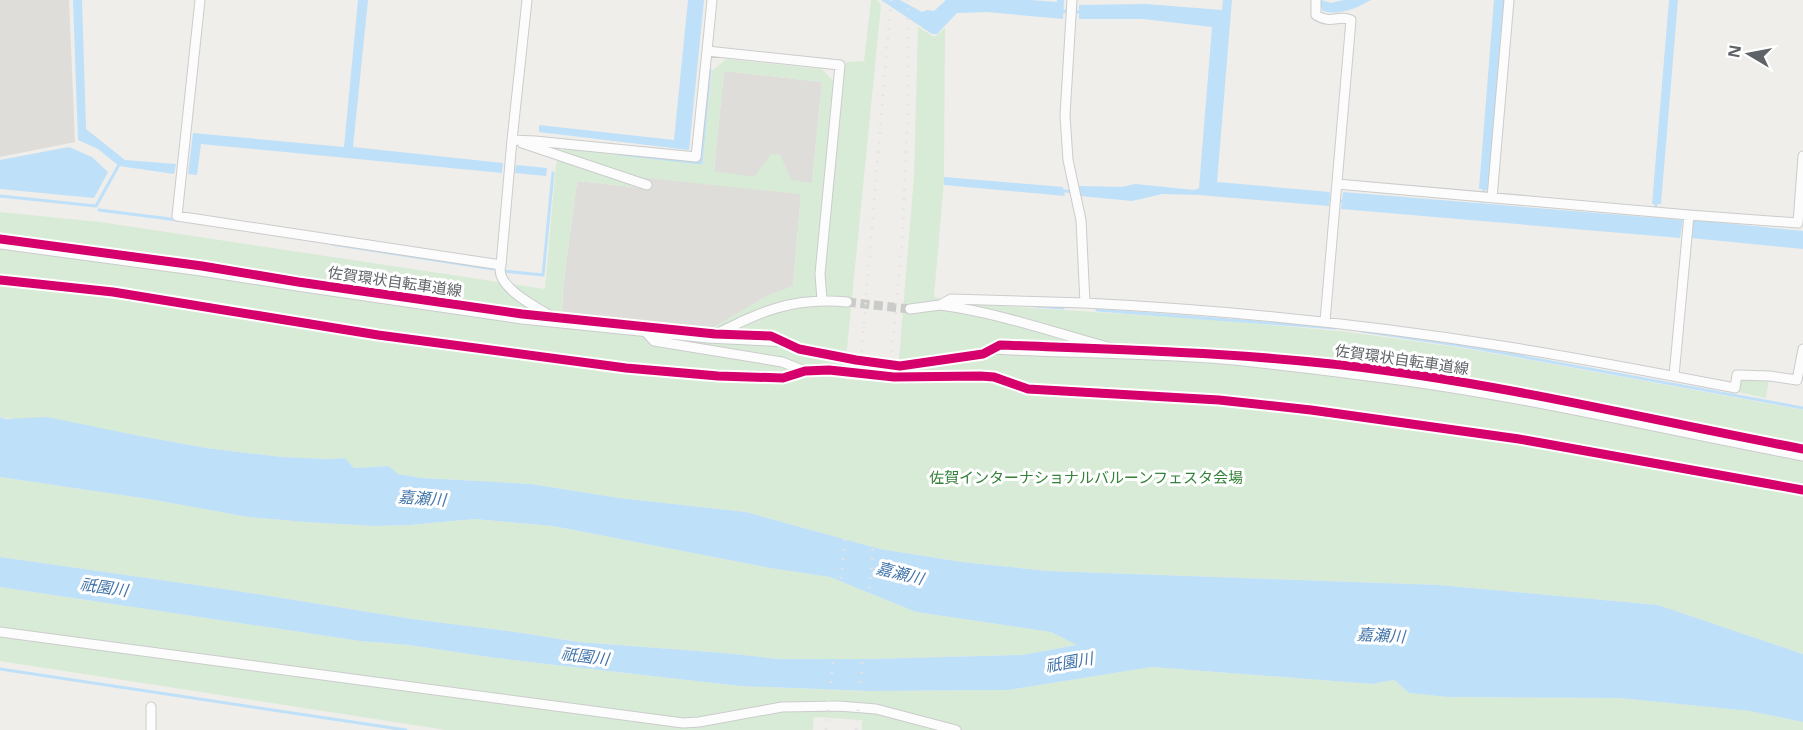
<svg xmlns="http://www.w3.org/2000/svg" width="1803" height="730" font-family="'Open Sans','Noto Sans JP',sans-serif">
<rect width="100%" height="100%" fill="#efeeea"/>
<path fill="#dfddda" d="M0,0H69L75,142L0,157Z
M724,71L822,82L812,184L801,194L793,287L767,296L709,330L562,316L563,288L577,181L642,188L646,178L714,171Z"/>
<path fill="#d8ebd6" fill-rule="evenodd" d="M871,0H877L881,5L844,379L897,383L914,176L918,27L934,37L945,28L944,180L934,297L954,303L1219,320L1348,332L1463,348L1803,410V654L1658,605L1439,585L1048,571L962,562L880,549L746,512L619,498L531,484L422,478L398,474L389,466L354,468L345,458L328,459L282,457L206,448L135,435L0,417V212L100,222L545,289L556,164L564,149L702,164L712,71L726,59L822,69L835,83L847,62L864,61ZM724,71L822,82L812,183L791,180L780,154H771L754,177L714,171ZM646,178L801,194L793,286L767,296L709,330L562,315L563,288L577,181L643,188Z
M1741,378H1769L1766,398L1738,392Z
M0,477L155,500L248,517L305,522L374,526L410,525L475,519L553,526L770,568L830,577L916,612L1051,632L1078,645L1022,655L871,659H779L724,653L578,642L516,632L412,619L238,591L0,557Z
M0,587L360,641L409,645L496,658L740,686L867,691L1008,690L1152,667L1372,684L1394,680L1409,693L1448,697L1619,698L1751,711L1803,722V730H862V720L814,717L813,730H446L0,661Z"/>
<path fill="#bfe0f9" d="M73,0H82L86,129L125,160L176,164L174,174L119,166L98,149L78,140Z
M358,0H368L353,147L503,163L502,173L201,144L197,175L188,174L193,133L344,147Z
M688,0H704L689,150L539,132V125L674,140Z
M881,0H900L922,12L927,10L934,11L946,0H1031L1057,2V0H1064L1063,19L987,12L957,13L937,34H932Z
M1223,0H1232L1217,182L1330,192L1329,206L1199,195L1162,194L1132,201L1081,196L1079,186L1121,187L1135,184L1194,190L1199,188L1212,27L1143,19H1079V5L1146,4L1222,10Z
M1321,0L1331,3L1344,0H1371C1357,8 1339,16 1323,11L1320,4Z
M1494,0H1505L1491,181L1487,190L1479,189Z
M1669,0H1678L1661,204H1652Z
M69,147L92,157L108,172L94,198L0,189V160Z
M516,165L547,168L546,176L515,173Z
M944,177L1063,187L1065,196L944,185Z
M1343,192L1683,220L1680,238L1341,209Z
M1696,220L1803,231V249L1691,238L1692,221Z
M0,417L6,419L47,417L135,435L206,448L282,457L328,459L345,458L354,468L389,466L398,474L422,478L531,484L619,498L746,512L880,549L962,562L1048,571L1439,585L1658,605L1803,654V722L1750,711L1619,698L1448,697L1409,693L1394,680L1372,684L1152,667L1008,690L867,691L740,686L496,658L409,645L360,641L0,587V557L238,591L412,619L516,632L578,642L724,653L779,659H871L1022,655L1077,645L1051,632L916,612L830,577L770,568L553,526L475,519L410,525L374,526L305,522L248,517L155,500L0,477Z"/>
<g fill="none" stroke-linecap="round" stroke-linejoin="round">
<path stroke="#bfe0f9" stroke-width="3" d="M1063,11L1079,12
M620,154L701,163L710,70
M1064,191L1080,192
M0,196L96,206L120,163
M1329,199L1342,201
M1482,202L1484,190
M99,210L178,220
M1655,218L1656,204
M332,244L493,269
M503,271L543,275L553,173
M1035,306L1063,308
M1097,310L1335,328
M1362,331L1464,346L1803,408
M0,669L406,730"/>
<path stroke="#cbcbca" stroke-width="9" stroke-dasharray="9 4.5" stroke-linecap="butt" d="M847,302L910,309"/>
<g stroke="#cbcccc" stroke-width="11">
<path id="minor" d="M200,0L177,216L501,265
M527,0L512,140L501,265C493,288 544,311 561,322
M712,0L707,51L840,65L820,274L822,300
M1316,0V15C1332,25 1338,14 1351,20L1325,321
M512,140L535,141L696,157L707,51
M522,143L647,185
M1337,184L1689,215L1798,223L1803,156
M1492,198L1509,0
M0,244L201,271L297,286L522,319L708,338L787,342L799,349L856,360L900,366L983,354L991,349C1068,353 1145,353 1222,359C1276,364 1331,371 1384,378C1525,396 1664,430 1803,456
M0,280L113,292L378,335L626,368L718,376L783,378L805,371L829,370L894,377L980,376L994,377L1028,389L1219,400L1311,410L1519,439L1803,490
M1085,303C1225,310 1364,324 1502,346C1580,358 1657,373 1735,388L1737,375L1770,376L1797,380L1803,349
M940,305C1001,313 1058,334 1118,350
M910,309L940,305L951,299L1085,303L1081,220L1068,160L1065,115L1072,0
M645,331L654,341L782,362L805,371
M710,337C760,312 790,297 847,302
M1674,376L1689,215
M0,632L683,723L699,722L782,707L839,706L876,709L956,730
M151,707V730"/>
</g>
<use href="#minor" stroke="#fdfcfc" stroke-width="9"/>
<path stroke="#e4e4e4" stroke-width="3" stroke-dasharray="1.5 8" stroke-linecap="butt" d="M826,730L849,501L891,0
M856,730L902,244L908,107V0"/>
<g stroke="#fff" stroke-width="13">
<path id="cycleway" d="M0,239L202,266L298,282L522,314L715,334L771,336L799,349L856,360L900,366L983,354L1000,345C1129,350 1260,353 1389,371C1528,390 1665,423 1803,449
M0,280L113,292L378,335L626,368L718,376L783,378L805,371L829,370L894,377L980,376L994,377L1028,389L1219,400L1311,410L1519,439L1803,490"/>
</g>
<use href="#cycleway" stroke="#d6006c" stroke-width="9"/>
</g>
<g text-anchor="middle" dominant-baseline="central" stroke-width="6" stroke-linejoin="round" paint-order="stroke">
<g font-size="15" fill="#5f6368" stroke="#fff">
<text transform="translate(395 281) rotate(8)">佐賀環状自転車道線</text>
<text transform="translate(1402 359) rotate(8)">佐賀環状自転車道線</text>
</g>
<g font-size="15" fill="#348238" stroke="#fff">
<text x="1086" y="477">佐賀インターナショナルバルーンフェスタ会場</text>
</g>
<g font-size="16" font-style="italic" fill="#4174aa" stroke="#fff">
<text transform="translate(422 498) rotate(4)">嘉瀬川</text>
<text transform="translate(900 573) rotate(14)">嘉瀬川</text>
<text transform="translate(104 587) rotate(8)">祇園川</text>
<text transform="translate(1381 635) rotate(3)">嘉瀬川</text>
<text transform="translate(585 656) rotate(7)">祇園川</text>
<text transform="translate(1069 662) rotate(-10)">祇園川</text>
</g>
</g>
<g transform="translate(1749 54) rotate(280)" stroke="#ffffff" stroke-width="4.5" paint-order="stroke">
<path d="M0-4.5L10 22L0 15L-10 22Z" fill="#5f6368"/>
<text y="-9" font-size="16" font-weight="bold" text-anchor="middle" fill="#5f6368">N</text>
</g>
</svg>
